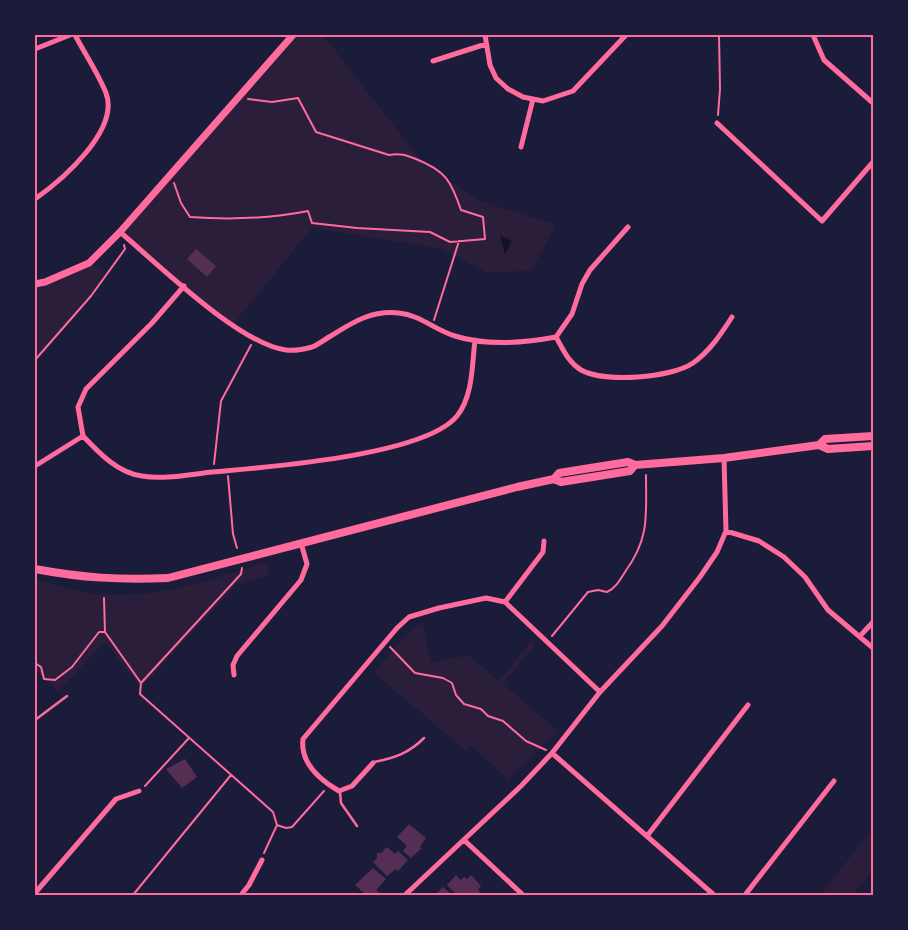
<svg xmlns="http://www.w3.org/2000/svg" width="908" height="930" font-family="Jost,sans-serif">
<rect width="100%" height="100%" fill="#1b1b3a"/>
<path fill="#2a1e3b" d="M293,35H323L423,163L480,201L556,225L531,271L487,272L438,248L312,228L232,326L120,232Z
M89,263L101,266L105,271L101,283L40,355L35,353V284Z
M269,561L267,576L237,584L141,688L105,642L58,691L35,671V579C54,584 75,592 94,594C155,600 212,579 269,561Z
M423,622L431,663L468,655L499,681L531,641L535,645L503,684L558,731L508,779L471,746L466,751L374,673L406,634Z
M873,828V870L854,895H820Z"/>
<path fill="#12122b" d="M500,235L512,241L505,255Z"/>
<path fill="#542f53" d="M196,249L216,266L207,277L187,259Z
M185,759L197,777L182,788L166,769Z
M409,824L426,838L420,847L422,848L411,858L403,851L407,846L397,837Z
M387,847L395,854L398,851L408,860L398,871L396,869L387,876L373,862L377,858V853H381Z
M373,868L386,879L376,890L380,893L379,895H363L364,893L355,885Z
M456,875L461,880L464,877L467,879L471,875L481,886L478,890L480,892L478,895H457L447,885Z
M443,887L452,895H435Z"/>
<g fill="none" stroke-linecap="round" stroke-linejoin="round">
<path stroke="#ff6b9d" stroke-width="2" d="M718,115L720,89L719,35
M174,183L181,203L190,217C231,220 268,219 308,211L312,223L357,228L430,232L450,242L485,239L483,217L461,210C451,181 446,171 416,159C406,155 400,153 389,155L316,132L298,98L272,102L248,99
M434,320L459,241
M35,360L91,296L125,249L124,245
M214,464L221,401L251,345
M228,476L233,534L237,548
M242,568L241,574L141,683L140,694L273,812L277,825L264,853
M104,598L105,632L141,683
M552,636L588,592L598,590L607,592C616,588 620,580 625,572C650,538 646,515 646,475
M390,647L415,673L443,678L452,683L456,695L464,704L481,709L488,716L503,721L526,741L546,750
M35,663L41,667L44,679L55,680L72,667L99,632H105
M145,786L189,738
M277,825L286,828L292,827L324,791
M133,895L231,775"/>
<path stroke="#ff6b9d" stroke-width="2.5" d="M35,720L67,696
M374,762C395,758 409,753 424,738
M340,792L341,803L357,826"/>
<path stroke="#ff6b9d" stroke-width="5" d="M485,35L490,65L496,78L508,89L523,97L543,101L573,91L626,35
M813,35L824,60L873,103
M35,49L70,35
M433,61L486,44
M717,123L822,221L873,162
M521,147L533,99
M35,199C62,180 120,130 106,93C98,73 85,54 75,35
M120,232C158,264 239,344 286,350C293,351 305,349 312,347C318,345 324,340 329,337C352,323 370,310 399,313C420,315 435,330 455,336C486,346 524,343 556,337
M556,337C563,349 568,362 581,370C605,383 671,378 693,363C710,351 721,334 732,317
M556,337L572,314L582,284L590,270L628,227
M83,436C99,453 118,473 142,476C164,480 191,474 213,472C266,467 424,456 457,416C473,396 472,365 475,340
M35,466L83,436L78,407L86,389L152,323L184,286
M726,531L759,541L784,557L805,577L828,610L873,648
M505,602L543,552L544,541
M860,636L873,622
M234,675L233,665L237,656L301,580L307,564L301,543
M552,753L714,895
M373,763L352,786L339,791C320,780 300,763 303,739L397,628L409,617L439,608L486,598L505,602L600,692
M647,836L748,705
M464,840L523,895
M35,893L116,799L139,791
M241,895L249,885L262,860
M405,895L521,786L552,753L600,692L662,626L700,577L717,552L726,531L724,458
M745,895L834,781"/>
<path stroke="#ff6b9d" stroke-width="7" d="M35,284L45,282L89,263L120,232L293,35"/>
<path stroke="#ff6b9d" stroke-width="8" d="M819,445L825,439L873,436
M554,479L559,473L628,462L635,465L724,458L819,445L828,449L873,446
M35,569C83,578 119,580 168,578L517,487L554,479L561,482L630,471L635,465"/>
</g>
<rect width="908" height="930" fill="none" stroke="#1b1b3a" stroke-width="72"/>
<rect x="36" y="36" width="836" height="858" fill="none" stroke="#ff6b9d" stroke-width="2"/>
</svg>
